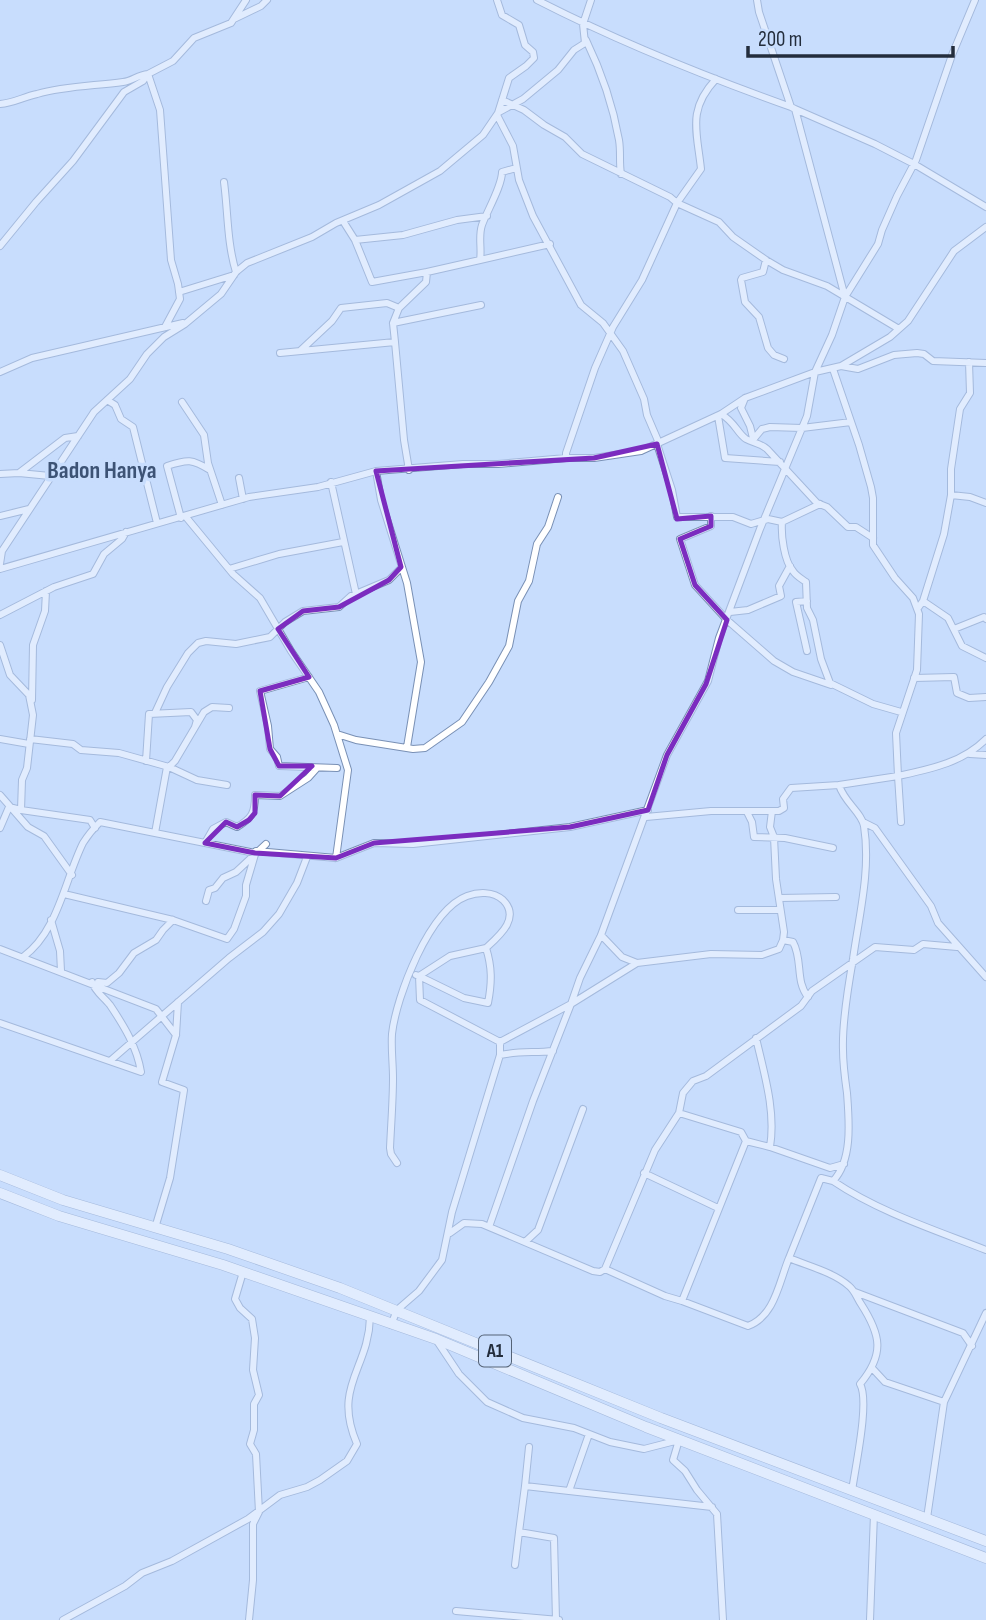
<svg xmlns="http://www.w3.org/2000/svg" width="986" height="1620" font-family="'Sofia Sans Condensed',sans-serif">
<rect width="100%" height="100%" fill="#c8ddfd"/>
<g fill="none" stroke-linecap="round" stroke-linejoin="round">
<g stroke="#7990b5" stroke-width="8">
<path id="minor" d="M537,0C619,42 704,76 791,107
M757,0L759,12L791,107L795,109L845,297
M234,19L261,6L267,0
M586,40C601,71 613,106 619,140C621,152 619,162 621,174
M502,100L524,110L544,125L565,137L582,154L670,197L677,203L719,222L733,237L766,260L783,270L827,286L899,329
M0,104C14,103 23,97 37,94C65,86 94,86 123,82C133,81 137,75 148,74L160,110L171,260L178,284L180,299L165,327
M795,109L875,144L914,164L986,207
M499,112L523,99L558,70L574,50L585,43L583,24L591,0
M497,115L513,146L519,180L533,216L581,305L603,323L623,351L644,399L647,415L659,443
M224,182C228,212 227,243 236,272
M343,221L355,240L372,282L427,272
M355,240L403,235L457,220L487,216
M0,246L36,202L73,161L124,92L143,81L148,74L173,61L194,38L231,23L246,0
M480,260L550,244
M766,260L763,272L742,278L741,280L745,302L759,317L768,348L774,355L784,359
M179,292L234,275
M393,323L399,308L426,282L427,272L480,260C482,248 478,237 482,225C487,211 502,186 502,172L516,168
M395,342L393,323L481,305
M301,350L332,321L341,308L387,303L399,308
M280,353L395,342L404,440L409,470
M841,366L858,369L894,355L917,353L924,354L933,361L986,363
M833,369L859,445L871,487L873,498V545L895,578L913,598L919,614L917,670L896,733L898,776L839,785C844,802 862,813 864,826C871,870 859,916 853,959C848,987 842,1023 843,1050C843,1065 845,1079 847,1093C849,1120 853,1160 833,1181L821,1178L789,1258C808,1266 833,1272 849,1286C855,1291 857,1298 861,1304C881,1335 885,1354 860,1384C870,1401 855,1468 852,1491
M0,372L32,358L183,323
M745,398L741,408L750,426L753,438
M107,400L115,405L121,419L133,427L157,523
M182,402L204,435L208,463L222,505
M721,414C735,422 737,433 746,439C753,443 760,443 767,449L817,503L827,507L848,527H856L873,538
M718,416L725,458L780,462
M752,441L762,429L770,427L802,428L851,422
M657,444L672,490L677,517H733L751,524L768,519L782,522C781,535 784,561 793,571C796,576 802,579 806,582L807,608L813,620L821,659L830,683L873,704L901,712
M566,458V453L595,368L613,327L642,280L677,203L701,169C697,131 687,110 716,79
M376,471L381,500L407,583L421,662L407,747
M19,473L65,438L78,436
M0,474L19,473L50,476
M239,478L243,499
M331,482L356,594
M951,495L970,497L986,503
M0,516L29,509
M711,516V526L680,539L695,585L727,620L774,661L793,672L831,685
M181,518L167,466C188,459 192,459 210,470
M782,522L820,504
M0,564L2,551L94,412L130,379L147,354L164,337L185,324L221,294L236,272L247,263L312,237L336,223L379,205L440,171L483,135L498,113L509,78L526,66L534,58L533,52L525,45L519,25L502,15L497,0
M0,569L249,497L318,487L376,471L463,464H498L566,458H594L641,451L721,414L745,398L815,372L841,366L890,337L908,321L954,251L986,227
M229,569L279,554L343,542
M923,601L948,618L962,646L986,658
M918,608L923,601L944,534L951,495V469L960,409L970,393L969,362
M730,612L748,610L781,596L779,586L790,566
M0,615L54,587L93,574L104,554L122,539L126,532
M954,629L984,617L986,619
M0,645L10,675L29,695L33,715L27,768L22,780L21,810L9,807
M807,651L796,602L807,601
M309,677L260,691L268,726L270,749L277,757L279,766L337,768
M914,678L954,677L957,693L969,698L986,697
M32,700L33,645L45,611L46,591
M155,713L167,687L188,653L198,643L206,641L236,644L270,637L285,622L303,611L339,607L351,596L389,580L401,568
M337,734L356,740L413,749L425,748L462,722L489,682L509,646L518,601L529,581L537,544L548,527L558,497
M0,739L29,744
M30,739L73,744L81,750L119,753L169,767L197,780L227,785
M970,754L986,755
M146,761L149,714L191,712L197,720L195,727
M169,767L175,761L204,712L212,707L229,708
M0,795L28,827L44,836L72,875
M21,810L90,820L95,828
M747,812L752,822L754,837L785,838L833,848
M646,817L711,811H779L784,808L783,799L791,788L839,785
M863,822L875,828L931,906L938,923L986,977
M901,822L898,776C930,769 962,763 986,739
M0,828L9,807
M155,833L167,767
M205,843L213,829L226,822L237,827C252,818 255,813 255,795L280,796L308,778L317,768
M336,858L374,843L413,844L570,827L648,810
M64,894L173,920L227,939L234,929L246,896V885L256,851L336,858L348,770L334,725L319,692L291,651L260,598L233,574L186,517
M779,898L836,897
M206,901L209,890L215,888L223,878L236,872L266,844
M738,910H780
M51,920L60,951L61,971
M601,935L622,957L637,963
M783,940L793,942C803,960 795,981 808,997
M0,949L156,1009L176,1035
M23,957C58,932 65,879 83,843C88,835 94,828 100,822L255,853
M416,975L419,976L420,1000L500,1042
M98,982L107,983L119,973L134,953L156,940L163,930L173,920
M0,1023L141,1072C137,1047 124,1026 110,1005C104,997 95,992 92,982
M500,1055C518,1051 535,1053 553,1051
M110,1061L229,958L263,932L279,914L297,883L307,857
M679,1113L741,1132L746,1141
M770,1147L830,1168L844,1164
M397,1163L391,1154L390,1148C391,1125 393,1101 393,1078C393,1063 391,1049 392,1034C396,997 429,910 467,896C478,892 493,891 503,900C521,918 499,936 486,948C492,967 492,982 488,1003L464,998L419,976L450,956L486,948
M644,1173L718,1208
M833,1181C879,1212 935,1230 986,1250
M489,1227L533,1101L571,1004L637,963L711,954L762,955L779,949L783,940L784,932L776,879L774,837L770,827L772,811
M155,1228L170,1178L184,1090L162,1082L176,1035L178,1002
M450,1233L464,1223L482,1224L593,1271L600,1272L605,1269L655,1150L679,1113L683,1093L693,1081L706,1076L801,1006L812,991L875,947L914,950L923,944L957,947
M525,1242L538,1230L583,1109
M605,1269L665,1296L682,1301L746,1141L770,1147C776,1111 764,1073 756,1038
M243,1272L235,1299L240,1308L252,1319L255,1338L253,1370L259,1395L254,1404V1430L250,1444L256,1454L259,1512L253,1524V1580L249,1620
M855,1292L963,1333L972,1346
M682,1301L748,1326C775,1316 779,1282 789,1258
M391,1325L397,1310L419,1291L442,1260L452,1212L500,1055V1042L571,1004L580,978L601,935L667,755L708,681L719,638L760,529L807,416L815,372L832,335L845,297L878,244L882,230L897,196L916,160L952,55L975,0
M437,1341L459,1374L487,1402L523,1418L574,1428L610,1442L644,1449L679,1440
M872,1368L885,1382L944,1402
M679,1440L673,1460L685,1471L697,1490L717,1514L723,1620
M525,1486L529,1447
M569,1491L712,1507
M927,1518L944,1402L986,1313
M515,1565L519,1532
M456,1611L559,1620
M63,1620L125,1586L142,1573L172,1561L248,1519L280,1495L307,1487L320,1480L347,1461L357,1444C332,1386 369,1369 370,1317
M556,1620L554,1538L519,1532L525,1486L569,1491L589,1434
M870,1620L874,1514"/>
</g>
<g stroke="#7990b5" stroke-width="11">
<path id="trunk" d="M0,1175L63,1200L228,1249L340,1288L661,1418L986,1541
M0,1193L59,1216L223,1265L436,1339L646,1427L986,1558"/>
</g>
<use href="#minor" stroke="#fff" stroke-width="6"/>
<use href="#trunk" stroke="#fff" stroke-width="10"/>
</g>
<path d="M0 0H986V1620H0ZM657,444L677,519L711,516V526L680,539L695,585L727,620L706,684L667,755L648,810L570,827L374,843L336,858L255,853L205,843L226,822L237,827L249,820L255,813V795L280,796L312,766H279L270,749L260,691L309,677L278,629L303,611L339,607L389,580L401,567L376,471L594,458Z" fill="#c8ddfd" fill-opacity=".55" fill-rule="evenodd"/>
<path fill="none" stroke="#7b2cbf" stroke-width="5" stroke-linejoin="round" d="M657,444L677,519L711,516V526L680,539L695,585L727,620L706,684L667,755L648,810L570,827L374,843L336,858L255,853L205,843L226,822L237,827L249,820L255,813V795L280,796L312,766H279L270,749L260,691L309,677L278,629L303,611L339,607L389,580L401,567L376,471L594,458Z"/>
<g text-anchor="middle" dominant-baseline="central" stroke-width="7" stroke-linejoin="round" paint-order="stroke">
<rect fill="#c8ddfd" stroke="#546276" stroke-width="2" x="479" y="1335.5" width="32" height="31" rx="5"/>
<g font-size="19" font-weight="bold" fill="#232d3c">
<text x="495" y="1351">A1</text>
</g>
<g font-size="24" font-weight="bold" fill="#3d5375" stroke="#c8ddfd">
<text x="102" y="470">Badon Hanya</text>
</g>
</g>
<path d="M748 46v10h205v-10" fill="none" stroke="#232d3c" stroke-width="3.5"/>
<text x="758" y="46" font-size="21" fill="#232d3c" stroke="#c8ddfd" stroke-width="5" paint-order="stroke">200 m</text>
</svg>
